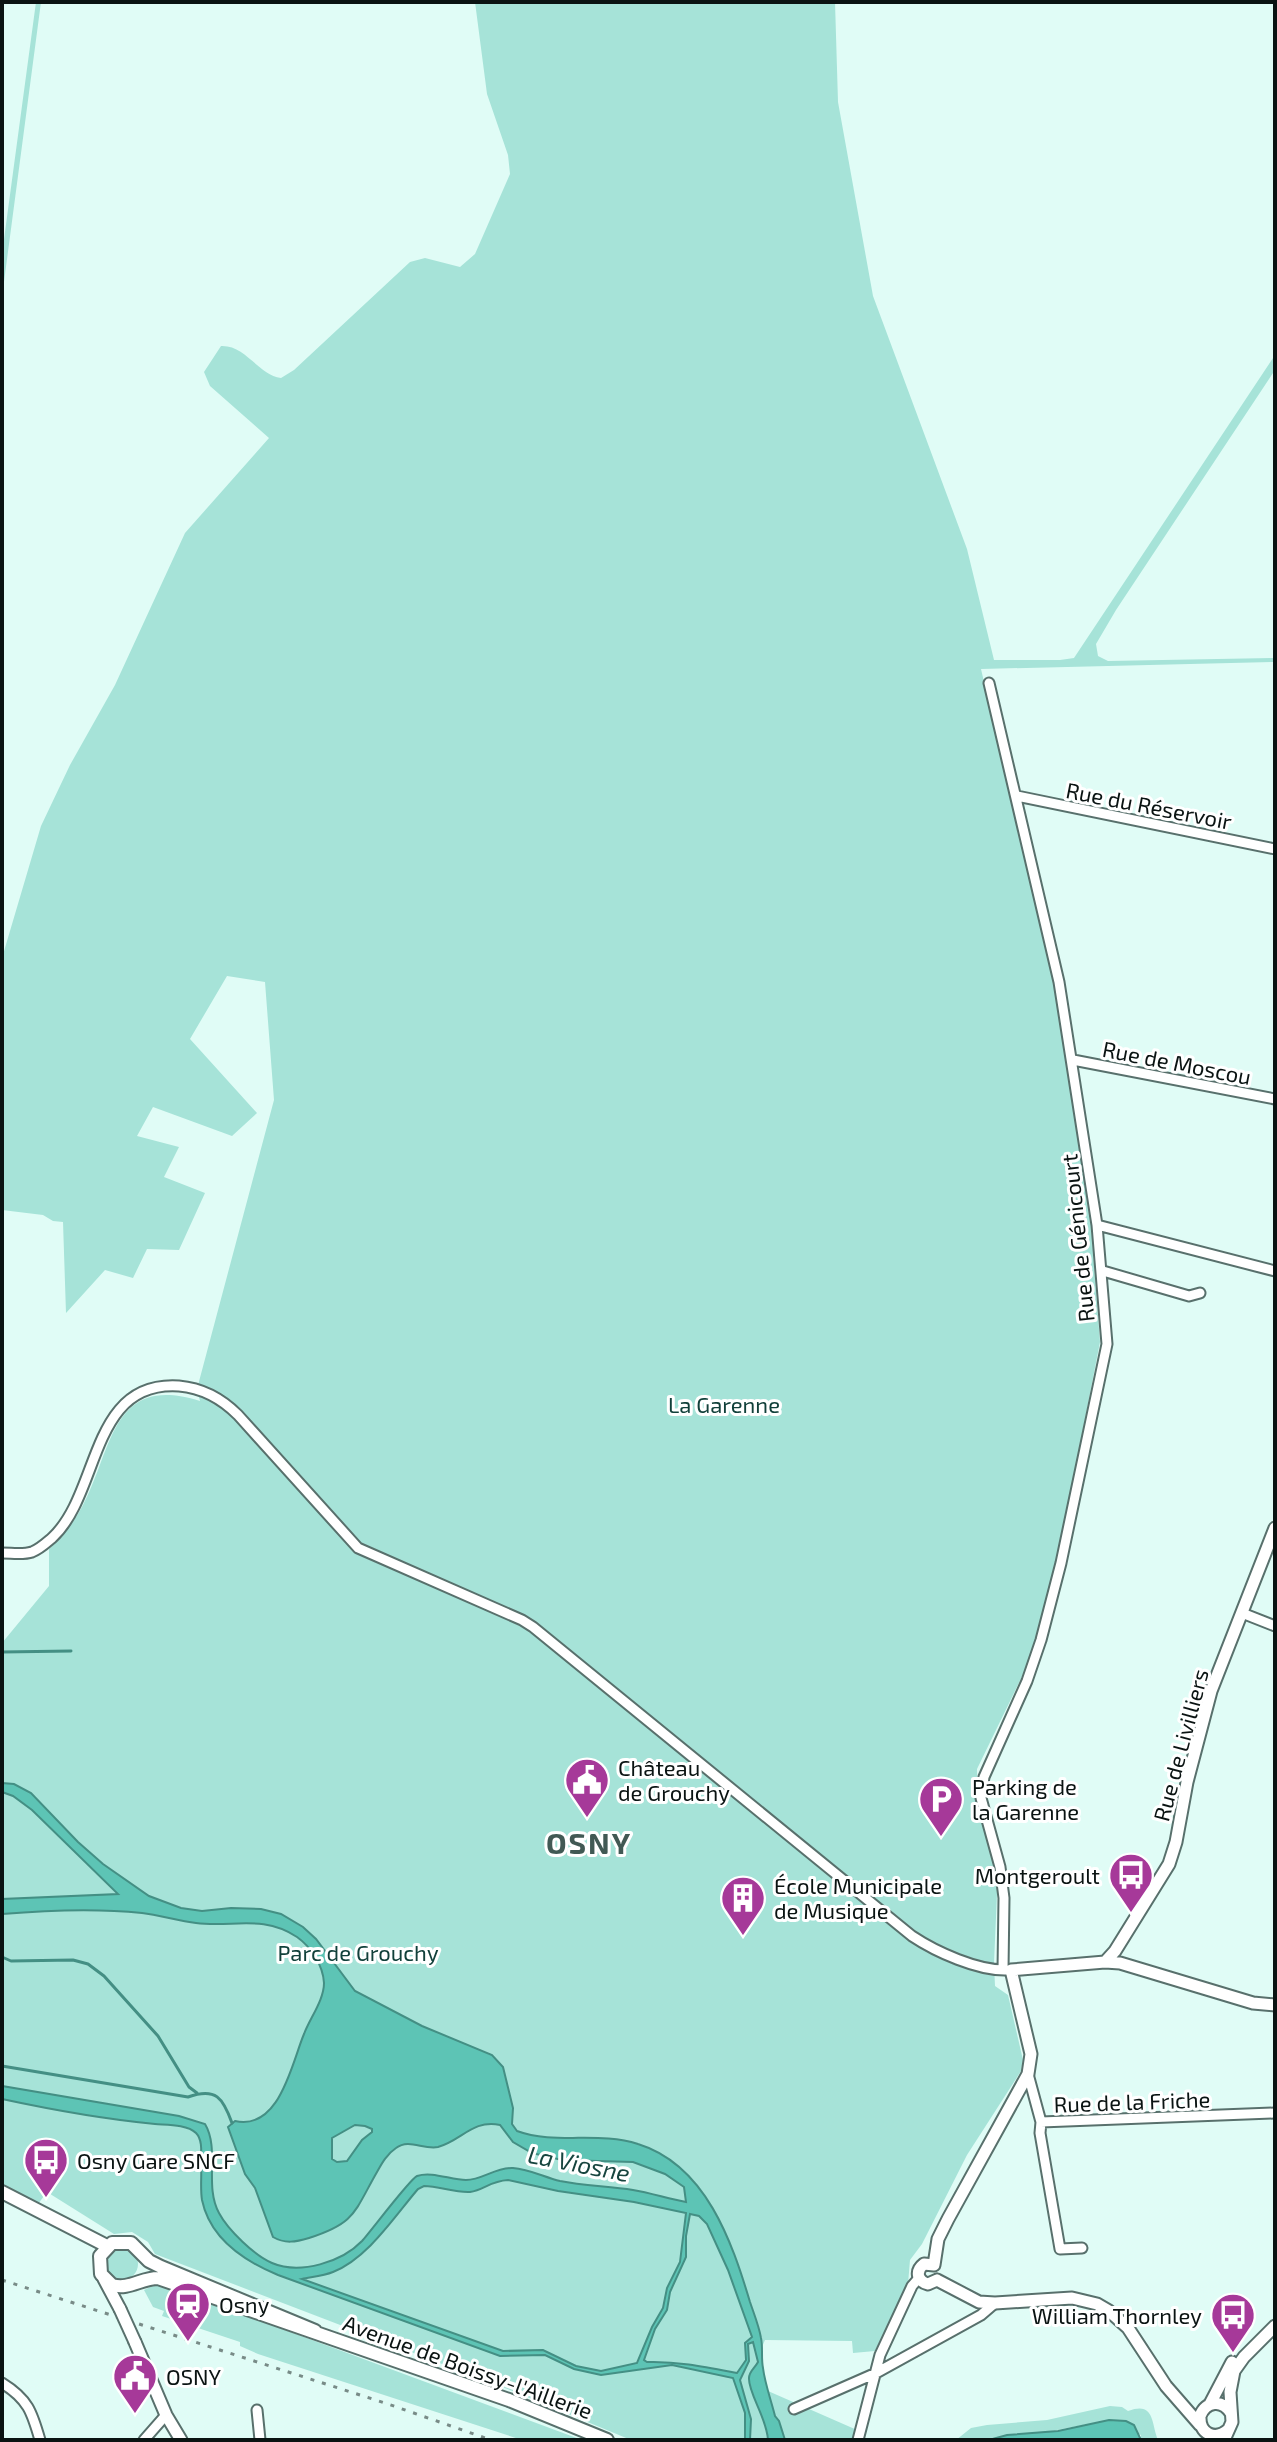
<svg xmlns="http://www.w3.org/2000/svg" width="1277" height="2442" font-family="'Exo 2',sans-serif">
<rect width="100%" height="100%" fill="#e0fcf6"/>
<path fill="#a6e3d8" d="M36,2H41L2,297V254Z
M475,2H835L838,102L873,296L967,549L994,660H1060L1074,658L1275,355V370L1116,610L1096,644L1098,656L1108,661L1275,658V662L981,669L1058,1001L1068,1060L1091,1224L1100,1342L1058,1558L1030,1660L977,1769V1805L998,1871L994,1963L995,1986L1008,1995L1023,2060L1021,2071L967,2155L922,2244L910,2260L908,2284L875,2351L853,2353L852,2341L765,2340C757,2355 764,2374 768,2391L857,2430L853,2440H631L515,2392L155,2254L148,2242L132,2232L114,2234L47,2192L38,2204L2,2186V1643L49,1586V1549C63,1536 74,1522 83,1505C113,1449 111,1373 200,1401L197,1389L274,1100L265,982L227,976L190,1039L257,1113L232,1136L153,1107L137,1136L179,1147L164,1177L205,1193L179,1250L147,1249L133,1278L105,1270L66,1313L63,1222L53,1221L43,1215L2,1210V958L41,826L70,765L115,685L185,533L269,438L210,386L204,372L221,346C246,345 257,374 281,378L294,370L410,262L425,258L460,267L475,254L510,174L508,155L487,94Z
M106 2264a16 16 0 1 1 32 0a16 16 0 1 1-32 0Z
M158,2283L582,2440H522L258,2354L240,2346V2342L162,2316L164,2311L153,2307L144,2290Z
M1110,2406L1122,2407L1128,2411C1155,2401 1151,2423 1158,2440H1141V2435L1109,2420L1036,2434L1007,2435L989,2440H956L971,2428L987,2425L1047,2420Z"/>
<path fill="#5dc4b5" stroke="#448f84" stroke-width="2" fill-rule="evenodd" d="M2,1783L14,1784L31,1793L78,1842L103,1864L149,1896L181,1908L202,1911L231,1908L261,1909L281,1914L303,1927L316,1939L355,1991L422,2026L492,2055L503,2067L513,2108L512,2124L517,2131C555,2145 599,2131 638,2144C706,2165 732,2242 750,2302C754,2314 759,2326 761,2338C763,2347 761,2358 763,2368C765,2384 771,2400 775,2416L779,2421L785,2440H768C767,2418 748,2393 749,2378C749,2371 755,2368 758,2362L753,2342L748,2344L749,2361L740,2380L751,2419L750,2440H745V2413L733,2378L672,2365L601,2375L574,2369L545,2355L500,2356L278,2275C244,2261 210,2239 202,2200C200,2188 202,2175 201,2163C201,2154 203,2140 196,2133C187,2124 166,2125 155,2124C103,2119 53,2110 2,2099V2086L179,2116L205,2124C220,2149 204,2186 219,2213C228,2230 255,2256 272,2263C300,2275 342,2262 362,2241C371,2231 410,2179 417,2176C432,2171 451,2180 466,2180C482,2180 496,2167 513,2168C529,2169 544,2177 560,2181C584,2186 609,2186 633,2190C651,2193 669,2199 686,2202L684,2187L665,2174L633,2162L562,2160L532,2153L513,2142L500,2125C473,2119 461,2141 438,2147C423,2150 409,2138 396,2148C387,2154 382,2163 377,2172C354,2212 356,2223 309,2238C296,2242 285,2244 273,2237L255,2188L245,2174L228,2127L235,2121C280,2131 292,2062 304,2034C310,2018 324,2000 324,1983C323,1965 311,1947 297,1937C262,1914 232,1928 196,1923C178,1921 160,1915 142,1913C96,1908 48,1910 2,1914V1899L118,1894L32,1810L13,1796L2,1792ZM355,2125L365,2126L372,2129V2132L362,2140L347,2161L337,2162L332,2159V2138ZM508,2180L558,2191L634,2202L686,2213L680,2262L667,2288L663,2308L652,2327L637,2363L601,2371L576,2366L543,2350L503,2351L302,2279C311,2277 323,2276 333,2272C368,2258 394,2217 418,2189L424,2186C439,2186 455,2193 470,2192C484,2190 490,2181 508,2180ZM690,2214L699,2216L707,2224L728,2270L752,2337L745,2343L746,2360L737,2373C706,2367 678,2361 647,2362L644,2360L655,2329L667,2310L670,2292L686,2257V2236Z
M1109,2420L1126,2421L1134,2425L1141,2440H989L1007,2435L1058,2431Z"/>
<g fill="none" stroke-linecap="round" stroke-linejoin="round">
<path stroke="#448f84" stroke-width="3" d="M2,1652L71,1651
M2,1957L11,1961L73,1960L88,1964L104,1976L158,2036L189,2087L197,2093
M2,2066L188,2097C216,2087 223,2098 232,2123"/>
<g stroke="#58706c" stroke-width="13">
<path id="minor" d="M989,683L1059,982L1097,1225L1107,1344L1061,1563L1041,1640L1027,1681L984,1777L981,1798L1000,1867L1004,1898L1003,1970
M1017,796L1275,849
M1073,1060L1275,1099
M1097,1225L1275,1271
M1103,1271L1189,1296L1200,1293
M2,1553C12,1553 23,1555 32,1552C40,1549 46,1543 52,1538C101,1493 89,1380 179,1386C202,1388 222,1399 238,1415L358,1548L522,1620L533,1627L912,1936C936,1952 978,1971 1007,1970
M1242,1613L1275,1626
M1028,2074L1041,2122L1040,2133L1060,2249L1082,2248
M1041,2122L1275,2113
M2,2383C28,2399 32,2412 40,2440
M794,2409L876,2373L981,2315L995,2303
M257,2410L260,2440
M144,2440L166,2415
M858,2440L880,2355L912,2286L919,2278"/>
</g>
<g stroke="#58706c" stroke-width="15">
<path id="tertiary" d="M1105,1962L1115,1951L1169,1864L1176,1842L1187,1782L1211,1691L1275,1528
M934,2265L938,2239L948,2219L1028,2074L1031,2054L1011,1970L1105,1962L1120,1963L1253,2003L1275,2005
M934,2265L924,2264C915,2271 917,2281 928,2284L937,2280
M104,2279L120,2309
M937,2280L979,2302L995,2303L1072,2298L1097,2304L1109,2311L1128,2328L1166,2386L1200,2425
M135,2342L166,2415L181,2440
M1210,2404L1232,2362
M1228,2430C1215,2441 1199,2434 1200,2416C1206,2401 1222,2399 1231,2413
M1224,2440L1232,2422L1230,2392L1234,2371L1244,2357L1275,2326"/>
</g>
<g stroke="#58706c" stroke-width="16">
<path id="secondary" d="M2,2192L107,2246
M315,2331L161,2267L149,2261L131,2243H112L100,2256L101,2274L112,2285C129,2290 141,2278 158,2278L509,2400L607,2440"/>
</g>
<use href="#minor" stroke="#fff" stroke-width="9"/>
<use href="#tertiary" stroke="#fff" stroke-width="11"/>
<use href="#secondary" stroke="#fff" stroke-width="12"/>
<path stroke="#788b87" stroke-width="3" stroke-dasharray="4 8" stroke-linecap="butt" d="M2,2280L388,2404L491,2440"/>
<g stroke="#58706c" stroke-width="15" stroke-linecap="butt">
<path id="tertiary-bridge" d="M120,2309L135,2342"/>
</g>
<use href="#tertiary-bridge" stroke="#fff" stroke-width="11"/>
</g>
<defs>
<g id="civic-pin" transform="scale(2.3)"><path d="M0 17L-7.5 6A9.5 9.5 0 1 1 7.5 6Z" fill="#a63999" stroke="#fff"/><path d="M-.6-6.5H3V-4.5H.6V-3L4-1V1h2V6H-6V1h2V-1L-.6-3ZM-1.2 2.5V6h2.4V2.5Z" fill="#fff"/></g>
<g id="parking-pin" transform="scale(2.3)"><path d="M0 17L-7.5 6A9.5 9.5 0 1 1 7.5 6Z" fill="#a63999" stroke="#fff"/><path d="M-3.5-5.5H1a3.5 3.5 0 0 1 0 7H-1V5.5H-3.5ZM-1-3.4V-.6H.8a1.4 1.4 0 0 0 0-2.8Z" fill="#fff"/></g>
<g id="bus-pin" transform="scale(2.3)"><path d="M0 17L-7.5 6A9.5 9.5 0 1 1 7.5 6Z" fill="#a63999" stroke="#fff"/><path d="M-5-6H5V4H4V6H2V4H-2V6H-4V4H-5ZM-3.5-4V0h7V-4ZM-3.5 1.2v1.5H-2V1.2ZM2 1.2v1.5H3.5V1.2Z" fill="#fff"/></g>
<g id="building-pin" transform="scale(2.3)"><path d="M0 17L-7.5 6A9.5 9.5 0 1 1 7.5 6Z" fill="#a63999" stroke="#fff"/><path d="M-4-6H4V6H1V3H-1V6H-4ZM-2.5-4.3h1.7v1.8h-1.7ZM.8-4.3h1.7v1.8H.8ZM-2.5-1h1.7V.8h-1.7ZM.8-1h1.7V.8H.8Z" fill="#fff"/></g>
<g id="station-pin" transform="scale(2.3)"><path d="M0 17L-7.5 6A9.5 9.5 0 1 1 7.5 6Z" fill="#a63999" stroke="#fff"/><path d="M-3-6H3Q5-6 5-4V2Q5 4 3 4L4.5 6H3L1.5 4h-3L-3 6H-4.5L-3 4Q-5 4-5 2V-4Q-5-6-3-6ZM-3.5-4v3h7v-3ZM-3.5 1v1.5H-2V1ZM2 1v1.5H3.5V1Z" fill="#fff"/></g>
</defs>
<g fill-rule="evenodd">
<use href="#civic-pin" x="587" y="1780"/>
<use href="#parking-pin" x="941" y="1799"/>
<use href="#bus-pin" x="1131" y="1875"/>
<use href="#building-pin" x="743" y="1898"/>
<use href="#bus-pin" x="46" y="2160"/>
<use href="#station-pin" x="188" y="2304"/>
<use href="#bus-pin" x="1233" y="2315"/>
<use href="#civic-pin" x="135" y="2376"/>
</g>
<g text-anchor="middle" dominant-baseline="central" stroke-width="6" stroke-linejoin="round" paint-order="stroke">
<g font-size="22" fill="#0a1312" stroke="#fff">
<text transform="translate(1149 805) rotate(11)">Rue du Réservoir</text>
<text transform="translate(1177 1062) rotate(11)">Rue de Moscou</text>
<text transform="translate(1077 1238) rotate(-96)">Rue de Génicourt</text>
<text transform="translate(1180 1745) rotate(-75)">Rue de Livilliers</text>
<text transform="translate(1132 2101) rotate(-2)">Rue de la Friche</text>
<text transform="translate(468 2366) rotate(20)">Avenue de Boissy-l'Aillerie</text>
</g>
<g font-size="22" fill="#11403a" stroke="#fff">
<text x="724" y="1404">La Garenne</text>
<text x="358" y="1952">Parc de Grouchy</text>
</g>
<g font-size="22" fill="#0a1312" stroke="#fff" text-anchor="start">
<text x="618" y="1767">Château<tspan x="618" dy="25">de Grouchy</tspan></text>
<text x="972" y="1786">Parking de<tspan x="972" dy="25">la Garenne</tspan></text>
<text x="1100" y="1875" text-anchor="end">Montgeroult</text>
<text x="774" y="1885">École Municipale<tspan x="774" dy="25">de Musique</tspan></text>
<text x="77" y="2160">Osny Gare SNCF</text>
<text x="219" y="2304">Osny</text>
<text x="1202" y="2315" text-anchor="end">William Thornley</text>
<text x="166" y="2376">OSNY</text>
</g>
<g font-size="24" font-style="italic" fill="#17453f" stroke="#fff">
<text transform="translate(579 2163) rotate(11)">La Viosne</text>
</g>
<g font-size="30" font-weight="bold" letter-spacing="2" fill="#415954" stroke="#fff">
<text x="589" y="1842">OSNY</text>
</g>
</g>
<rect width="1277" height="2442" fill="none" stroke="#0a1312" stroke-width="8"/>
</svg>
